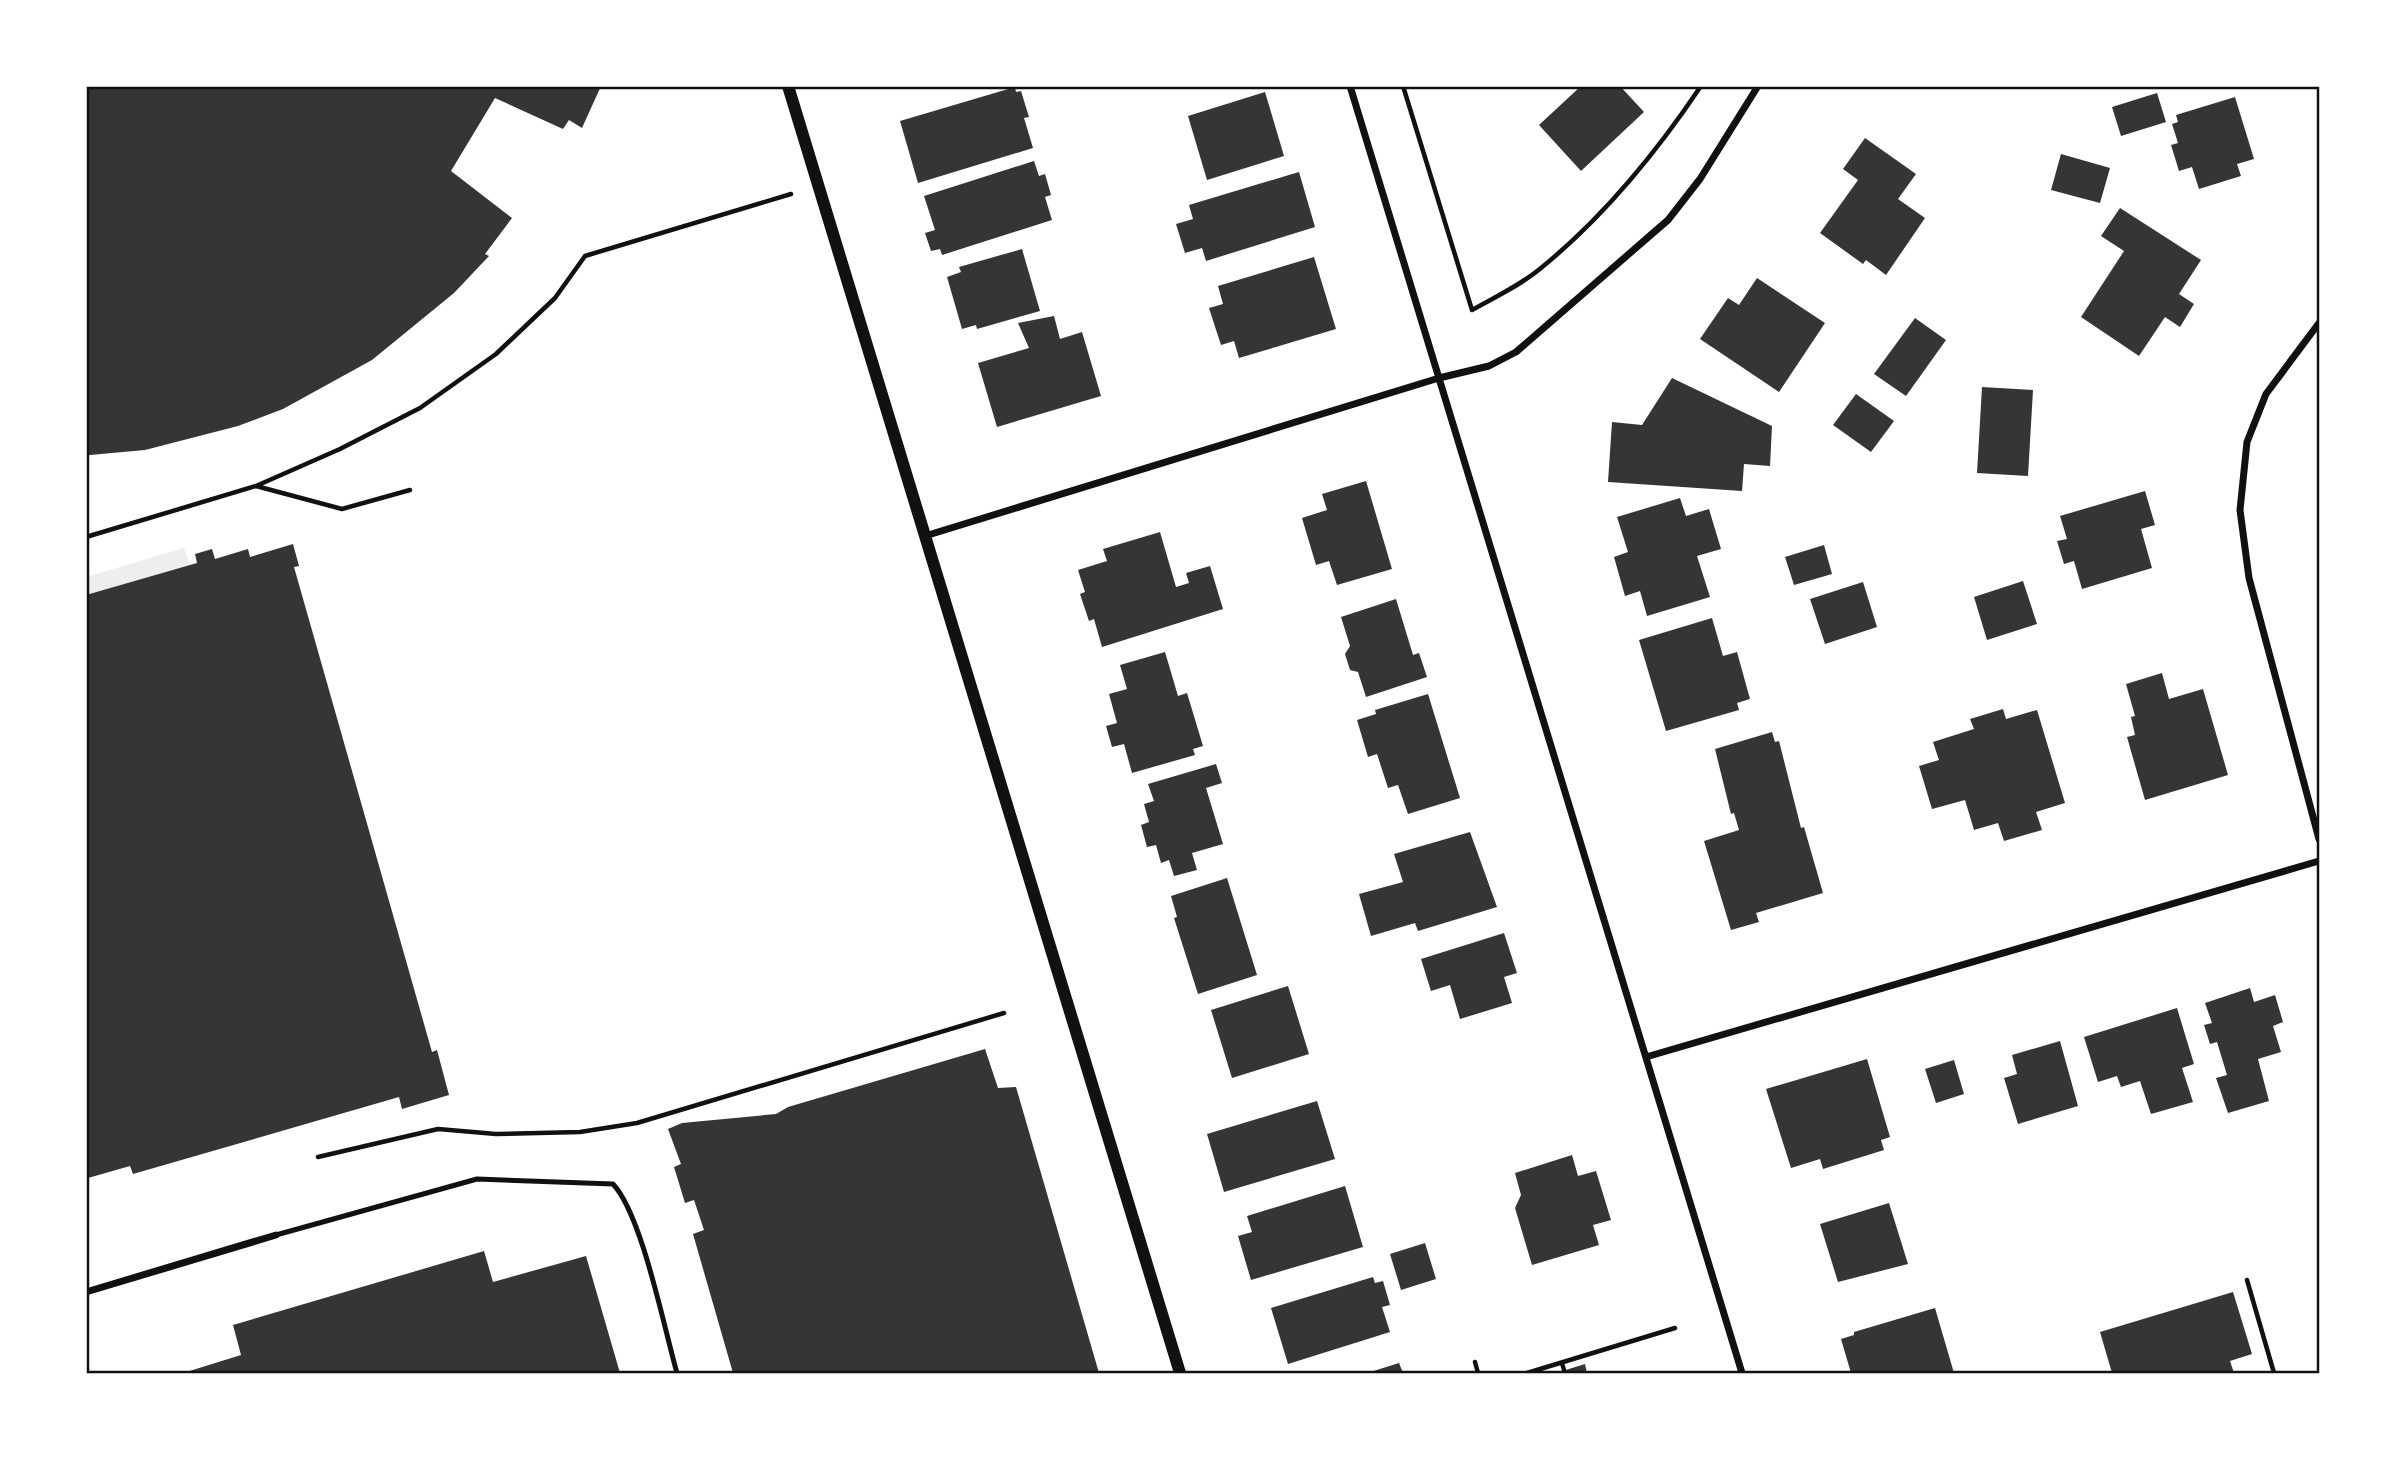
<svg xmlns="http://www.w3.org/2000/svg" width="2405" height="1459" font-family="Arial,sans-serif">
<rect width="100%" height="100%" fill="#fff"/>
<path fill="#eee" d="M184,548L190,565L86,595V577Z"/>
<path fill="#353535" d="M86,86H601L582,128L569,120L563,129L495,98L451,171L512,218L485,254L489,256L454,293L372,360L283,409L238,426L145,450L90,455H86Z
M1581,86H1620L1644,112L1581,171L1539,125Z
M1015,87L1016,92L1021,91L1029,117L1024,118L1033,148L918,183L900,121Z
M1265,92L1284,156L1207,180L1188,116Z
M2157,93L2166,122L2121,136L2112,107Z
M2235,97L2254,159L2237,164L2241,176L2199,189L2192,167L2179,171L2171,145L2178,143L2172,124L2178,122L2176,115Z
M1865,138L1916,174L1898,199L1925,218L1886,275L1866,260L1863,264L1820,233L1858,180L1843,169Z
M2061,154L2110,168L2100,203L2051,190Z
M1034,161L1039,176L1045,174L1051,195L1045,197L1052,220L942,255L940,249L931,251L925,233L935,230L924,196Z
M1299,172L1315,227L1206,261L1202,248L1185,253L1176,224L1193,219L1189,205Z
M2120,208L2201,260L2179,294L2194,304L2180,327L2165,317L2139,356L2081,317L2124,251L2101,236Z
M1022,249L1040,311L977,329L976,325L962,329L947,277L961,272L959,267Z
M1314,257L1336,329L1239,358L1234,341L1221,345L1209,308L1223,304L1218,286Z
M1757,278L1825,323L1779,392L1700,339L1728,298L1739,305Z
M1054,316L1060,339L1082,332L1101,396L997,427L978,363L1029,348L1018,323Z
M1915,318L1946,340L1906,396L1874,374Z
M1672,378L1772,426L1770,466L1744,464L1742,491L1608,482L1612,422L1642,425Z
M1982,387L2033,390L2028,476L1977,473Z
M1856,394L1894,421L1871,452L1833,425Z
M1366,481L1392,569L1337,585L1329,561L1316,565L1302,518L1327,510L1322,494Z
M2145,491L2155,525L2141,529L2152,568L2082,589L2074,561L2064,564L2057,541L2067,539L2060,516Z
M1680,498L1686,516L1709,509L1721,549L1697,556L1710,597L1647,616L1640,591L1625,596L1614,557L1628,552L1617,517Z
M1160,532L1176,587L1189,583L1186,573L1210,566L1223,609L1102,647L1094,619L1089,621L1080,594L1085,592L1078,570L1107,561L1103,549Z
M293,544L299,566L294,567L432,1052L437,1050L449,1095L402,1109L399,1097L133,1174L130,1166L88,1178L86,595L197,563L195,554L212,549L215,559L248,549L250,557Z
M1824,545L1832,574L1794,585L1785,557Z
M2023,581L2037,624L1987,640L1974,597Z
M1863,582L1877,627L1825,644L1810,599Z
M1396,599L1413,655L1419,653L1427,677L1366,697L1358,672L1350,670L1345,654L1350,646L1341,617Z
M1712,618L1723,656L1737,652L1750,699L1737,703L1739,710L1666,731L1639,640Z
M1165,652L1178,696L1187,693L1203,746L1193,749L1195,755L1132,773L1124,744L1112,747L1106,726L1117,723L1109,694L1127,689L1120,665Z
M2162,673L2169,699L2203,689L2228,775L2145,800L2127,737L2135,735L2131,717L2135,716L2126,684Z
M1428,694L1460,798L1408,814L1398,785L1388,788L1377,754L1368,757L1357,720L1376,714L1375,710Z
M2003,709L2006,719L2037,710L2065,803L2036,812L2042,830L2004,841L1998,823L1974,830L1965,800L1932,809L1919,766L1939,760L1933,742L1974,729L1970,719Z
M1772,732L1775,742L1779,741L1801,828L1804,827L1823,893L1756,913L1759,922L1731,930L1704,841L1739,830L1734,813L1731,814L1715,749Z
M1216,764L1222,783L1206,788L1223,844L1192,853L1197,870L1174,876L1169,860L1161,863L1156,845L1147,847L1141,825L1149,822L1144,804L1154,801L1148,784Z
M1470,832L1497,907L1418,931L1415,923L1371,936L1359,894L1403,882L1394,854Z
M1227,878L1257,975L1198,994L1174,918L1177,917L1171,896Z
M1504,933L1517,973L1504,977L1512,1003L1460,1019L1450,985L1431,991L1421,959Z
M1288,986L1309,1054L1232,1078L1211,1010Z
M2250,988L2254,1002L2275,995L2283,1022L2273,1026L2281,1052L2258,1059L2269,1101L2228,1113L2216,1078L2227,1075L2217,1042L2210,1044L2204,1025L2212,1023L2205,1003Z
M2177,1008L2194,1064L2182,1068L2193,1102L2151,1114L2140,1081L2121,1087L2117,1076L2098,1082L2084,1037Z
M2060,1041L2078,1106L2018,1124L2004,1078L2017,1074L2012,1055Z
M985,1049L998,1088L1016,1087L1099,1373H733L693,1234L704,1230L694,1200L685,1203L674,1167L681,1164L668,1129L682,1123L776,1114L788,1107Z
M1867,1059L1890,1137L1881,1140L1884,1150L1823,1169L1820,1159L1791,1168L1766,1089Z
M1954,1060L1964,1094L1936,1103L1925,1069Z
M1317,1101L1335,1159L1224,1192L1207,1134Z
M1572,1155L1578,1176L1596,1171L1611,1220L1593,1225L1599,1245L1532,1265L1515,1208L1521,1195L1515,1173Z
M1345,1186L1363,1247L1251,1280L1238,1236L1252,1232L1247,1216Z
M1889,1203L1908,1264L1838,1282L1820,1224Z
M1425,1243L1436,1279L1401,1290L1390,1254Z
M484,1251L493,1282L586,1256L620,1373H183L241,1355L233,1325Z
M1373,1277L1375,1283L1383,1281L1390,1305L1382,1307L1390,1332L1288,1364L1271,1308Z
M2233,1292L2252,1354L2230,1361L2234,1373H2112L2100,1332Z
M1935,1308L1954,1373H1851L1841,1339L1854,1335V1332Z
M1399,1363L1403,1373H1367Z
M1585,1364L1587,1373H1556Z"/>
<g fill="none" stroke-linecap="round" stroke-linejoin="round">
<path stroke="#111" stroke-width="4.5" d="M1403,86L1472,310C1495,297 1521,285 1541,268C1605,216 1656,153 1701,86
M256,486L342,509L410,490
M86,537L256,486L340,449L420,408L496,354L555,298L585,256L791,194
M318,1157L438,1129L496,1134L580,1132L637,1123L1004,1013
M2247,1280L2274,1373
M1475,1362L1478,1373
M1562,1363L1564,1370
M1527,1373L1675,1328"/>
<path stroke="#111" stroke-width="5" d="M276,1235L477,1179L613,1184C642,1215 664,1328 677,1373"/>
<path stroke="#111" stroke-width="7" d="M1350,86L1742,1373
M2319,323L2266,394L2247,442L2240,510L2249,578L2319,839
M925,536L1439,378L1489,366L1516,352L1668,220L1700,179L1758,86
M1646,1057L2319,861
M86,1292L276,1235"/>
<path stroke="#111" stroke-width="12" d="M788,86L1180,1373"/>
</g>
<rect width="2405" height="1459" fill="none" stroke="#ffffff" stroke-width="175"/>
<rect x="88" y="88" width="2230" height="1284" fill="none" stroke="#111" stroke-width="2.5"/>
</svg>
